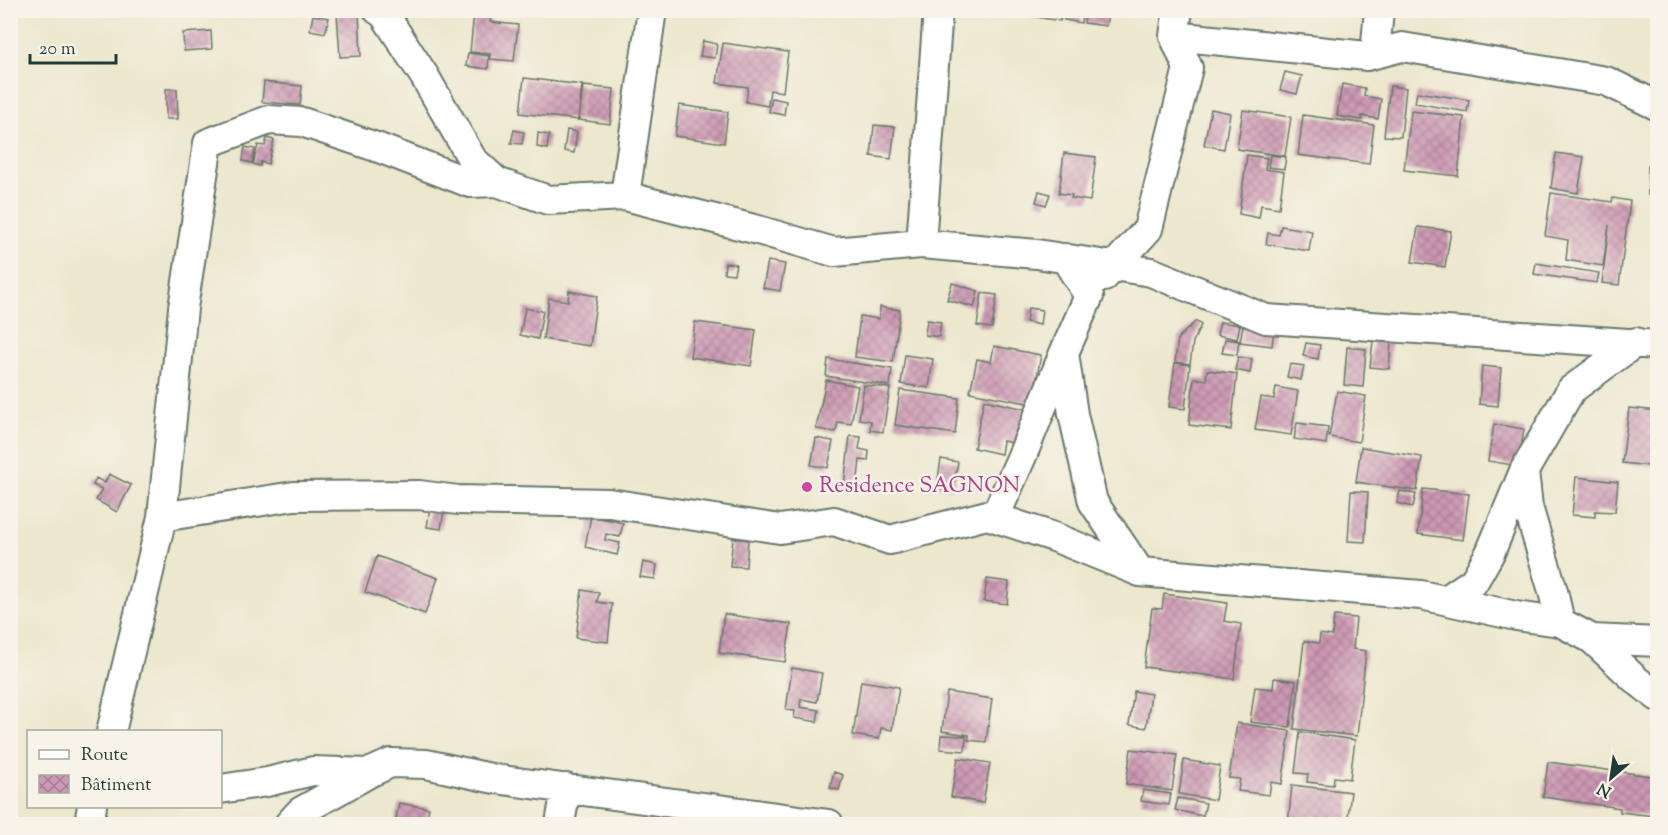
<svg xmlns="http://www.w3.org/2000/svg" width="1668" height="835" font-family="'Sorts Mill Goudy',serif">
<defs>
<pattern id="building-cross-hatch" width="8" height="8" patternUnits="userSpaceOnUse" patternTransform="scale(1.5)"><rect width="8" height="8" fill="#cd98b4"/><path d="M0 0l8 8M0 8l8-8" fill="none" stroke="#a67d93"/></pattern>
</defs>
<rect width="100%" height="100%" fill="#f7f3e8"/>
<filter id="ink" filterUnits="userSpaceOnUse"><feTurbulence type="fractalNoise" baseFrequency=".0167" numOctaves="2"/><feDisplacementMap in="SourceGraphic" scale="12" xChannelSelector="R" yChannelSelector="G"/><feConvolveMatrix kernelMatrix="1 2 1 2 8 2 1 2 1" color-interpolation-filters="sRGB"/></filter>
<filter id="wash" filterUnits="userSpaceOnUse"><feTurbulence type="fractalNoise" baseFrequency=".008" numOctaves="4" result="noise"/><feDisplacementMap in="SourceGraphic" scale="24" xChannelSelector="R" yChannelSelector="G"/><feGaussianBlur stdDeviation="1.35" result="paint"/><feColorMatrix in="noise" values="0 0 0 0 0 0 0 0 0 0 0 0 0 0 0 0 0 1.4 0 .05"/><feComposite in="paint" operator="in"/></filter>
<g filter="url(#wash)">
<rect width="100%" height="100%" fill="#ece7cd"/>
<g id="blocks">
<path fill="url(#building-cross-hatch)" d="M1025,10H1062L1060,21L1024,15Z
M1065,10H1083L1081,23L1064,20Z
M1086,10L1108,12L1106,26L1084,23Z
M337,13H359L361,56L340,57Z
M474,13L491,15L490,22L518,25L514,61L490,59V54L470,52Z
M313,15L329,18L325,33L310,30Z
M211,31L212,49L184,51L183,33Z
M703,41L717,44L715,58L700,56Z
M723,43L788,52L783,92L770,90L768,106L746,102L748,87L717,83Z
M468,53L489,56L488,69L466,66Z
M1285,72L1302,76L1297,94L1280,90Z
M524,78L582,85L578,120L520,113Z
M264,82L302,86L300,105L262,102Z
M1342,84L1365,88L1364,96L1381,99L1378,119L1362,116V120L1337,116Z
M583,86L614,89L610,124L579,120Z
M1390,86L1406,88L1401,137L1384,136Z
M166,89H177L178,119H166Z
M1417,92L1469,100L1467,112L1415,103Z
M772,98L786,101L784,115L769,112Z
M679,105L728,112L724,143L675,136Z
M1211,109L1230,113L1224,149L1204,145Z
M1243,110L1291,117L1285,156L1237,149Z
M1411,111L1464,117L1458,176L1404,170Z
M1303,115L1374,125L1369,164L1298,155Z
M874,125L895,127L891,159L871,156Z
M514,130L524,132L522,144L511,143Z
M567,130L577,132L574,153L564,151Z
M538,133L549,135L547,149L537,147Z
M267,138L274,140L268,164L261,162L260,166L253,164L258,145L265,146Z
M245,147L255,149L252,163L243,161Z
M1064,153L1096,157L1090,201L1071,198L1072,195L1059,193Z
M1556,153L1584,157L1578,193L1551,188Z
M1247,155L1267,158L1265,169L1284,172L1279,208L1261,205L1259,218L1239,214Z
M1270,155L1286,157L1284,169L1268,167Z
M1648,166H1658V196L1648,195Z
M1039,191L1050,194L1046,205L1036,202Z
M1551,193L1612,202L1613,198L1630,201L1619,285L1602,283L1609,225L1603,266L1566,260L1568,240L1545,236Z
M1281,226L1312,231L1309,251L1266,244L1268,233L1279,235Z
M1418,227L1451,231L1445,267L1412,262Z
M768,261L785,264L780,291L763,288Z
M725,263L736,264L734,274L724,273Z
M1536,263L1599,273L1597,283L1534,274Z
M952,283L978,291L974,307L947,300Z
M569,291L597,296L590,346L543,339L549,298L568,301Z
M982,293L997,295L992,328L977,326Z
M880,307L900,310L893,362L855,357L860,316L879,319Z
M525,308L543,311L538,339L520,335Z
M1028,308L1042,310L1040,325L1026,322Z
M927,320L941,322L939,337L925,335Z
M1196,321L1201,325L1193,342L1190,364L1175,362L1178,338Z
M695,322L756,330L751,366L690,357Z
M1220,322L1240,325L1237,339L1217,335Z
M1243,325L1274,329L1272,346L1240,342Z
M1225,339L1239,341L1237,355L1222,353Z
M1373,341L1391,343L1389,369L1370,367Z
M1306,343L1320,345L1318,359L1303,356Z
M994,346L1041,355L1032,404L970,392L977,359L991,362Z
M1347,347L1366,349L1363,387L1344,385Z
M905,355L933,359L929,388L901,384Z
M1238,357L1252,359L1250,373L1235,370Z
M828,359L892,369L890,386L826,376Z
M1175,363L1190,365L1185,409L1169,407Z
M1290,364L1304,366L1301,380L1287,377Z
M1482,366L1501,368L1498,406L1479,404Z
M1207,370L1237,374L1231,430L1189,425L1194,378L1206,380Z
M826,380L858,386L851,424L838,422L836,432L816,429Z
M864,385L890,388L883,432L870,430L871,421L859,419Z
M1276,387L1298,391L1291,435L1255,430L1261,397L1274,399Z
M900,390L959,398L955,434L895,425Z
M1337,391L1366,396L1359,442L1329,437Z
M984,400L1030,410L1023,445L1003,441L1001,454L974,448Z
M1629,408L1658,411V467L1622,463Z
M1297,423L1328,427L1326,444L1294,439Z
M1494,424L1524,429L1518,466L1488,461Z
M850,436L861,437L859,449L869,451L868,461L860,460L857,487L844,485Z
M816,438L833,441L828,468L811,465Z
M1361,447L1422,457L1417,491L1356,482Z
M941,459L958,462L953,489L937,486Z
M109,474L131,485L117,512L96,500L102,489L93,485L96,478L105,483Z
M1576,477L1618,482L1615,512L1595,511V517L1572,515Z
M1423,489L1469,494L1463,540L1418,534Z
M1351,491L1368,492L1365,542L1348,541Z
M1400,491L1416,494L1413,507L1397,503Z
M431,502L445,504L441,529L427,527Z
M591,516L623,523L620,537L606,534L605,540L620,543L617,555L585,547Z
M733,538L748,540L746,567L730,566Z
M377,556L438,578L425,614L365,592Z
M643,562L657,565L655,579L640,577Z
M987,579L1009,582L1007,604L984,601Z
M582,590L599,593L597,602L612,604L608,642L576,638Z
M1164,594L1227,603L1224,621L1241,624L1234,679L1144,667L1152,608L1162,609Z
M724,614L791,624L785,662L719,653Z
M1334,616L1356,618L1353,649L1366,651L1357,736L1294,729L1304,641L1319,643L1320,634L1332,636Z
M792,668L822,673L817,702L801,699L800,707L819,710L817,722L794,718L795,711L786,710Z
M1274,678L1296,681L1290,727L1250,722L1255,687L1273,689Z
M861,681L899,687L892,730L881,728L879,739L853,735Z
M1134,691L1151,694L1146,728L1129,725Z
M947,692L992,699L986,742L968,740L969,735L942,731Z
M1237,723L1290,731L1282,784L1271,782L1269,795L1238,791L1240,779L1229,778Z
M1300,732L1355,740L1350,779L1334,777L1333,785L1307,782L1308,774L1295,773Z
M941,735L966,736L965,751L940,749Z
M1131,749L1177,755L1172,791L1126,784Z
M958,758L990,763L983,803L951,797Z
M1184,760L1220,766L1215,800L1179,794Z
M1548,762L1658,777V812L1655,811L1654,816L1620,812V808L1607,806L1543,797Z
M834,772L843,775L839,790L830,788Z
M1292,785L1351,792L1347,824H1288Z
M1143,790L1171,794L1169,805L1141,801Z
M1178,798L1206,803L1203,816L1175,810Z
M399,803L429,808L426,824H395Z
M467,819L495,823V824H466Z"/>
</g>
</g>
<g filter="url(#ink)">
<use href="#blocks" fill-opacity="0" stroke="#67786a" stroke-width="1.5"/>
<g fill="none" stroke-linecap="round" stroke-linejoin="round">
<g stroke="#67786a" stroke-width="32">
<path id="minor" d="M378,10L384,14L425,77L472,159L497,182L548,200L625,196L758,230L834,252L921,244L1037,254L1151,272L1266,319L1658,345
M1174,36L1367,56L1402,47L1606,81L1658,106
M1375,54L1379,10
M625,196L652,10
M921,244L938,10
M1065,258L1089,296L1064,353L1073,414L1093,502L1140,572L1421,595L1516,616L1560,622L1592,639L1658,642
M1104,277L1148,229L1188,68L1174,36L1178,10
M1524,471L1571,390L1636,342
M162,517L294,496L419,495L458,500L609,503L780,529L834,521L890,540L987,515L1054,537L1140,572
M995,517L1022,456L1064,353
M1446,600L1474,581L1490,553L1524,471L1528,507L1553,591L1560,622
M1592,639L1635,679L1658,697
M111,732L162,517L183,308L208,143L269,120L302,122L379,148L470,183L497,182
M220,789L267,782L313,771L369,773
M89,824L92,806
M289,824L300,812L369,773L391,763L426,764L495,779L829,824
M560,824L566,788"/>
</g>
<use href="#minor" stroke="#fff" stroke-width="28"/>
</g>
</g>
<circle fill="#d1479c" stroke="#f7f3e8" stroke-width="2" cx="807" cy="487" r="6"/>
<g text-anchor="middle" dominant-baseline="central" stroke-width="5" stroke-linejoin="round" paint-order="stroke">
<g font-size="22" fill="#b23c85" stroke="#f7f3e8" text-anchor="start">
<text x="819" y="487">Residence SAGNON</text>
</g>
</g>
<rect width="1668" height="835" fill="none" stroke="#f7f3e8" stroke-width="36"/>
<rect x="27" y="730" width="195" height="78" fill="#f7f3e8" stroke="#a1aaa0" stroke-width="1.5"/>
<rect x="39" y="750" width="30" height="9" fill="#ffffff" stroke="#a1aaa0" stroke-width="1.5"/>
<text x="81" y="760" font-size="18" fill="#1f3d34">Route</text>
<rect x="39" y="775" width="30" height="18" fill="url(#building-cross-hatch)" stroke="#a1aaa0" stroke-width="1.5"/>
<text x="81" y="790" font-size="18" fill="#1f3d34">Bâtiment</text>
<g transform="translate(1611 778) rotate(209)" stroke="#f7f3e8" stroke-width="4.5" paint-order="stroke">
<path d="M0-4.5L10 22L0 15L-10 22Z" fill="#1f3d34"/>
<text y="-9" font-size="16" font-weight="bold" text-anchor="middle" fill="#1f3d34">N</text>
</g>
<path d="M30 54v9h86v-9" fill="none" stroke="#1f3d34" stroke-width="3"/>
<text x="39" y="54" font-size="18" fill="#1f3d34" stroke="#f7f3e8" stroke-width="4.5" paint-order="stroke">20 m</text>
</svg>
